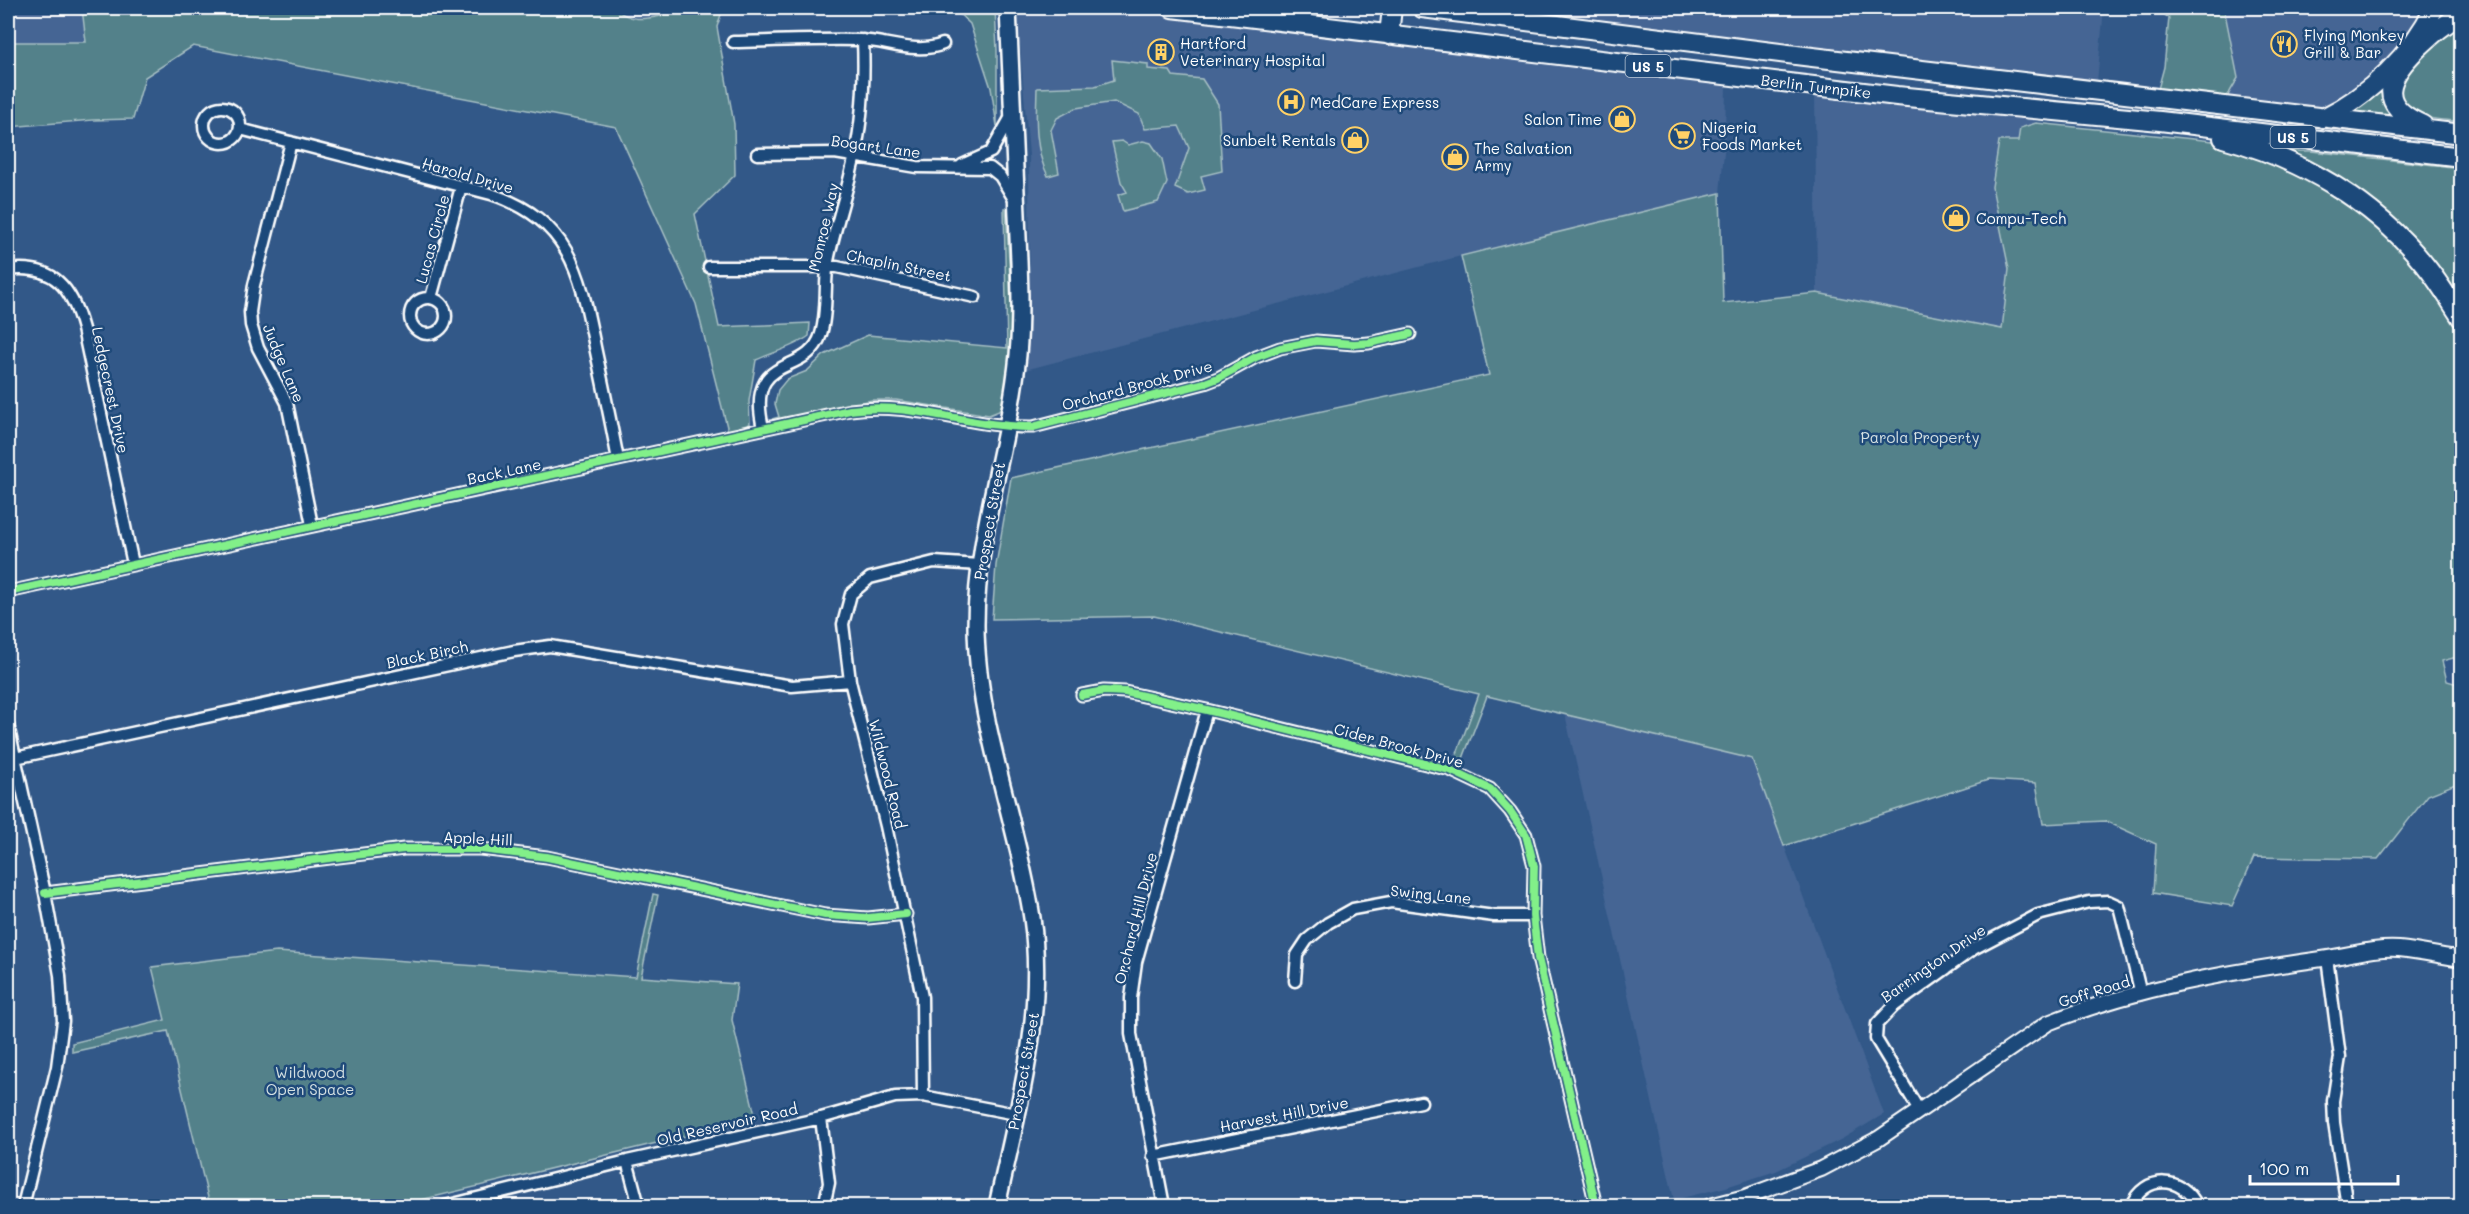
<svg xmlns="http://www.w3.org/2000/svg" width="2469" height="1214" font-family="Mali,sans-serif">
<rect width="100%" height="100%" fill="#325888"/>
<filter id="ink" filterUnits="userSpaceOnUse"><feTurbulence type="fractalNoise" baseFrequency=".0167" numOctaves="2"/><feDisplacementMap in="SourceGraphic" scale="12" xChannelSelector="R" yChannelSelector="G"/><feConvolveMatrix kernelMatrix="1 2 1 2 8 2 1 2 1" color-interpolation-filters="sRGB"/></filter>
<g filter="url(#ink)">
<path fill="#446594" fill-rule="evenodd" d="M8,8H82L86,42H8Z
M613,8H666L661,16L641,19L628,18Z
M1021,8H1152L1726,85L1725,142L1720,193L1461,256L1025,370L1030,299L1029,155L1018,20ZM1112,60L1148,65L1147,69L1169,71L1173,76L1202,79L1218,104L1222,151V170L1201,176L1204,190L1175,188L1189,148L1179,126L1165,129L1114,102L1076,108L1057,118L1051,131L1056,151L1037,88L1095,86L1115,80ZM1143,141L1166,172L1167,183L1158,202L1127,192L1128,145Z
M1488,8H2104L2097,82Z
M2224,8H2429L2396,56L2338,104L2317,108L2227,97L2238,78Z
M1815,96L2033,119L2036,123L2020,128L2018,141L1992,187L2009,269L2002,329L1817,293Z
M1565,714L1752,759L1884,1114L1842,1139L1776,1171L1726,1187L1674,1200Z"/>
<path fill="#52818a" stroke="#a8c0c4" stroke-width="1.5" d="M82,8H613C632,21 639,20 661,16L666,8H723L717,27L734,124L735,175L695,214L719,327L810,323L809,336C794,347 774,352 756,360L749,401L750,424L728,431L696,304L616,127L193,46L145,77L133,119L93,120L8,127V42H86Z
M953,8H995L997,50V126L991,88L970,24Z
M2155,8H2224L2238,78L2227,97L2158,89L2164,67L2169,18Z
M2461,20V122C2450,120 2419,119 2411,113C2372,87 2442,37 2461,20Z
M1112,60L1148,64V69L1170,71L1173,76L1202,79L1218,104L1222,171L1201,176L1205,190L1188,194L1175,188L1189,148L1179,126L1145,129L1139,114L1114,102L1076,108L1057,118L1051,130L1059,173L1048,176C1034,149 1036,117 1037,88L1095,86L1114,80Z
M2389,75L2383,96L2389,115L2350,111Z
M2036,123L2213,141L2245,151L2321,187L2350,206L2381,230L2410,260L2461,332V656L2442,661L2447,681L2461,685L2462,765L2458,783L2428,795L2378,859L2254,857L2232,906L2153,893L2156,844L2105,821L2043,824L2036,783L1988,780L1784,846L1752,759L1487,696L1462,761L1455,759L1479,694L1154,616L992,619L996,565L1011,478L1489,375L1461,256L1720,193L1723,303L1817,293L2002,329L2009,269L1992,187L1999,141H2018L2020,128Z
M1122,141L1128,145L1143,141L1151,143L1162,159L1167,183L1158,202L1123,211L1118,195L1127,192L1121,182L1112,142Z
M2292,151H2311L2461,168V305L2368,201Z
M1004,208H1006C1008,259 1020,367 999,411L989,415L896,400H872L781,420L772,419L779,417L775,404L778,390L787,379L807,371L824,355L868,335L1007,348Z
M653,894L658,895L641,977L737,984L732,1020L756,1119L396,1206H210L168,1031L72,1052V1043L165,1020L152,967L277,952L636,977Z"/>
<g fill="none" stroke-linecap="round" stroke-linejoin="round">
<g stroke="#fff" stroke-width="15">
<path id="minor" d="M733,42C775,41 817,39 860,40C887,41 916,55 943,44
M204 125a18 18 0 1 1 36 0a18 18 0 1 1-36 0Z
M240,129L491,194C571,221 580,273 595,347C603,385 611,422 618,460
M291,142L254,285L250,312L251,325L258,348L287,403L312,525
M757,154L835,153L917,167L990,168L1000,176L1015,201
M962,165L991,152L1012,115
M709,267H837L975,297
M8,270C54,264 72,288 83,329L133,564
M410 316a18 18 0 1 1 36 0a18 18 0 1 1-36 0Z
M431,298L461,187
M763,428C745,350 807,379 821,334C828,311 824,285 828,261C834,231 844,202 851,172C862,129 865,85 863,40
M8,592L850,410C913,401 971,428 1033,427L1205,383L1218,378L1256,357L1280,348L1316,341L1354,344L1369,343L1410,334
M1082,695L1104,691L1125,692L1207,710L1450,770L1490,789L1510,811L1526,835L1534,866L1533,916L1538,958L1596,1206
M8,725L45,893L60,975L63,1021L57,1067L23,1206
M15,758L514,651L550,646L792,686L850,681
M45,893L404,849H480L547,857L825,915L868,918L906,914
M2327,958L2340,1057L2333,1101L2334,1123L2347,1206
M1295,981L1297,955L1307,940L1328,923L1353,909L1391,902L1494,916H1533
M923,1096L922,997L886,826L850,681L843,624L851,594L870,578L934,562L979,565
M1919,1110L1876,1039L1877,1024L1893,1007L1975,948L2038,915L2089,902L2108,901L2119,906L2141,994
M821,1118L829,1183L824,1206
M1153,1156L1421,1102
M627,1161L639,1206
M445,1206L627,1161L821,1118L895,1097L923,1096L1016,1114
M1164,1206L1131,1034V998L1136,962L1207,710
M2131,1206C2144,1174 2183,1175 2197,1206"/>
</g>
<g stroke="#fff" stroke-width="18">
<path id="tertiary" d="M1710,1206L1745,1197L1821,1169L1878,1139L2048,1023C2135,988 2229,972 2322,959C2347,956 2373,947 2399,949C2419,951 2441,956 2462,959"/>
</g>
<g stroke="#fff" stroke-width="20">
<path id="secondary" d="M997,1206C1017,1112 1046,1015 1032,918C1018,823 976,721 976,625C976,533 1009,446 1018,355C1022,308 1019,261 1017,215C1014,146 1011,77 1008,8"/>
</g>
<g stroke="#fff" stroke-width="22">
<path id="trunk" d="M1172,8L1897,96L2160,121L2462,157
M1422,8L1804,56L2462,134
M1389,35L1392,8
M2323,118C2369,96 2412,54 2434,8
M2423,125C2376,105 2387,78 2418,48C2432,35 2445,23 2462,14
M2223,138C2301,159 2374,201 2425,265C2439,282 2450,301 2462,319"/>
</g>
<use href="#minor" stroke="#1f4a7a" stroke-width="10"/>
<use href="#tertiary" stroke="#1f4a7a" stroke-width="14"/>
<use href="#secondary" stroke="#1f4a7a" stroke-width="15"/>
<use href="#trunk" stroke="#1f4a7a" stroke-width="18"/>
<g stroke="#1f4a7a" stroke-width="11">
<path id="cycleway" d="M8,592L850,410C913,401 971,428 1033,427L1205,383L1218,378L1256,357L1280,348L1316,341L1354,344L1369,343L1410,334
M1082,695L1104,691L1125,692L1207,710L1450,770L1490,789L1510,811L1526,835L1534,866L1533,916L1538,958L1596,1206
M45,893L404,849H480L547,857L825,915L868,918L906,914"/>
</g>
<use href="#cycleway" stroke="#82f089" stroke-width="8"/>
</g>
</g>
<defs>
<g id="restaurant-ring" transform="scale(1.35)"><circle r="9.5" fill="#1f4a7a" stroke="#ffd166" stroke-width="1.5"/><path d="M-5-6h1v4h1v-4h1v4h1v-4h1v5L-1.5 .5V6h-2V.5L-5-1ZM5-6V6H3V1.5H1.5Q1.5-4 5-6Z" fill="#ffd166"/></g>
<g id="building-ring" transform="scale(1.35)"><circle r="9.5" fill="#1f4a7a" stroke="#ffd166" stroke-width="1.5"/><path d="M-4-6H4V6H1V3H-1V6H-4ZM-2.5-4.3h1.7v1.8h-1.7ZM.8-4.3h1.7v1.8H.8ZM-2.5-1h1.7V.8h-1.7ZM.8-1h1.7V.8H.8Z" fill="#ffd166"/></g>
<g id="hospital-ring" transform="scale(1.35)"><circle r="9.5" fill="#1f4a7a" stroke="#ffd166" stroke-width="1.5"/><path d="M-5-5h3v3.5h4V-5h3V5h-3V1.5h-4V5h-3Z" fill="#ffd166"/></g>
<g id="shop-ring" transform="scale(1.35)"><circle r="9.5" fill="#1f4a7a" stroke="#ffd166" stroke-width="1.5"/><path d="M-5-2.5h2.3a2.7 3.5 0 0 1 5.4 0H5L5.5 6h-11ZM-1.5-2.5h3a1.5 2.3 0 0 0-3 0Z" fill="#ffd166"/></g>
<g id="supermarket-ring" transform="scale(1.35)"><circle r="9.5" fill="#1f4a7a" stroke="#ffd166" stroke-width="1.5"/><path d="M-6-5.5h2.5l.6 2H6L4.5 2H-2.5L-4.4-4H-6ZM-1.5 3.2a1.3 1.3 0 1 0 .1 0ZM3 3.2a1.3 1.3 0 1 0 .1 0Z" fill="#ffd166"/></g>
</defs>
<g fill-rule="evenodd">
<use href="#restaurant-ring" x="2284" y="44"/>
<use href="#building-ring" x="1161" y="52"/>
<use href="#hospital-ring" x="1291" y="102"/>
<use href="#shop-ring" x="1622" y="119"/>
<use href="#supermarket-ring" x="1682" y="136"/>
<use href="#shop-ring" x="1355" y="140"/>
<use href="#shop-ring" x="1455" y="157"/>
<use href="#shop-ring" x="1956" y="218"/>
</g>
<g text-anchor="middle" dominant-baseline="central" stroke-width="5" stroke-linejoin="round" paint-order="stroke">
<g fill="#1f4a7a" stroke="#bcc9d7" stroke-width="1.5">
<rect x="1625.5" y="55" width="45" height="22" rx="4.5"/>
<rect x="2270.5" y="126" width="45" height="22" rx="4.5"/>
</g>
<g font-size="14" font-weight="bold" fill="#fff">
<text x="1648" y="66">US 5</text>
<text x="2293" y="137">US 5</text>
</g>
<g font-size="15" fill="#fff" stroke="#1f4a7a" text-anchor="start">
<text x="2304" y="35">Flying Monkey<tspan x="2304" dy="17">Grill &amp; Bar</tspan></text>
<text x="1180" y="43">Hartford<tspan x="1180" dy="17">Veterinary Hospital</tspan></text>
<text x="1310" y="102">MedCare Express</text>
<text x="1602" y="119" text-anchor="end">Salon Time</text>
<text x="1702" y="127">Nigeria<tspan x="1702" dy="17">Foods Market</tspan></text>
<text x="1336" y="140" text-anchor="end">Sunbelt Rentals</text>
<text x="1474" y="148">The Salvation<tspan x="1474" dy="17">Army</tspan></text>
<text x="1976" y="218">Compu-Tech</text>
</g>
<g font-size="15" fill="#fff" stroke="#1f4a7a">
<text transform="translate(1816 86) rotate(7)">Berlin Turnpike</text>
<text transform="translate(876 146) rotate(8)">Bogart Lane</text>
<text transform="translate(468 175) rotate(16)">Harold Drive</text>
<text transform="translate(823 227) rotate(-77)">Monroe Way</text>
<text transform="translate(432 239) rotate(-75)">Lucas Circle</text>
<text transform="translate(899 265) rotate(12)">Chaplin Street</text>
<text transform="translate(284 363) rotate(67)">Judge Lane</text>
<text transform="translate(1137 385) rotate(-15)">Orchard Brook Drive</text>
<text transform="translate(111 390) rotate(78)">Ledgecrest Drive</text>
<text transform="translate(504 471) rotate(-12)">Back Lane</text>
<text transform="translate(989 521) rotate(-80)">Prospect Street</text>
<text transform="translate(427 654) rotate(-12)">Black Birch</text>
<text transform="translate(1399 745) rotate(15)">Cider Brook Drive</text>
<text transform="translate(888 774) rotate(76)">Wildwood Road</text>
<text transform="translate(478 838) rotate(3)">Apple Hill</text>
<text transform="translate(1431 894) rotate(6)">Swing Lane</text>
<text transform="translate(1135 918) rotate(-76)">Orchard Hill Drive</text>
<text transform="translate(1933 963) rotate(-35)">Barrington Drive</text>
<text transform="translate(2094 991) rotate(-17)">Goff Road</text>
<text transform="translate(1023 1071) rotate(-80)">Prospect Street</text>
<text transform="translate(1284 1114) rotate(-11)">Harvest Hill Drive</text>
<text transform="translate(727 1124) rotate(-13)">Old Reservoir Road</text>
</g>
<g font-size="15" fill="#d4e0e2" stroke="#1f4a7a">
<text x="1920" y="437">Parola Property</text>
<text x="310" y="1072">Wildwood<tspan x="310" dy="17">Open Space</tspan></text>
</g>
</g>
<rect width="2469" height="1214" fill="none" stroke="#1f4a7a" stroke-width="30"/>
<rect x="15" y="15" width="2439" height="1184" fill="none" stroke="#fff" stroke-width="2" filter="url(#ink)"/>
<path d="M2250 1175v9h148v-9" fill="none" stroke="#ffffff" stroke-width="3"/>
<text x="2259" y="1175" font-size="18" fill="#ffffff" stroke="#1f4a7a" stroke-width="4.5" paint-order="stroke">100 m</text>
</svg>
